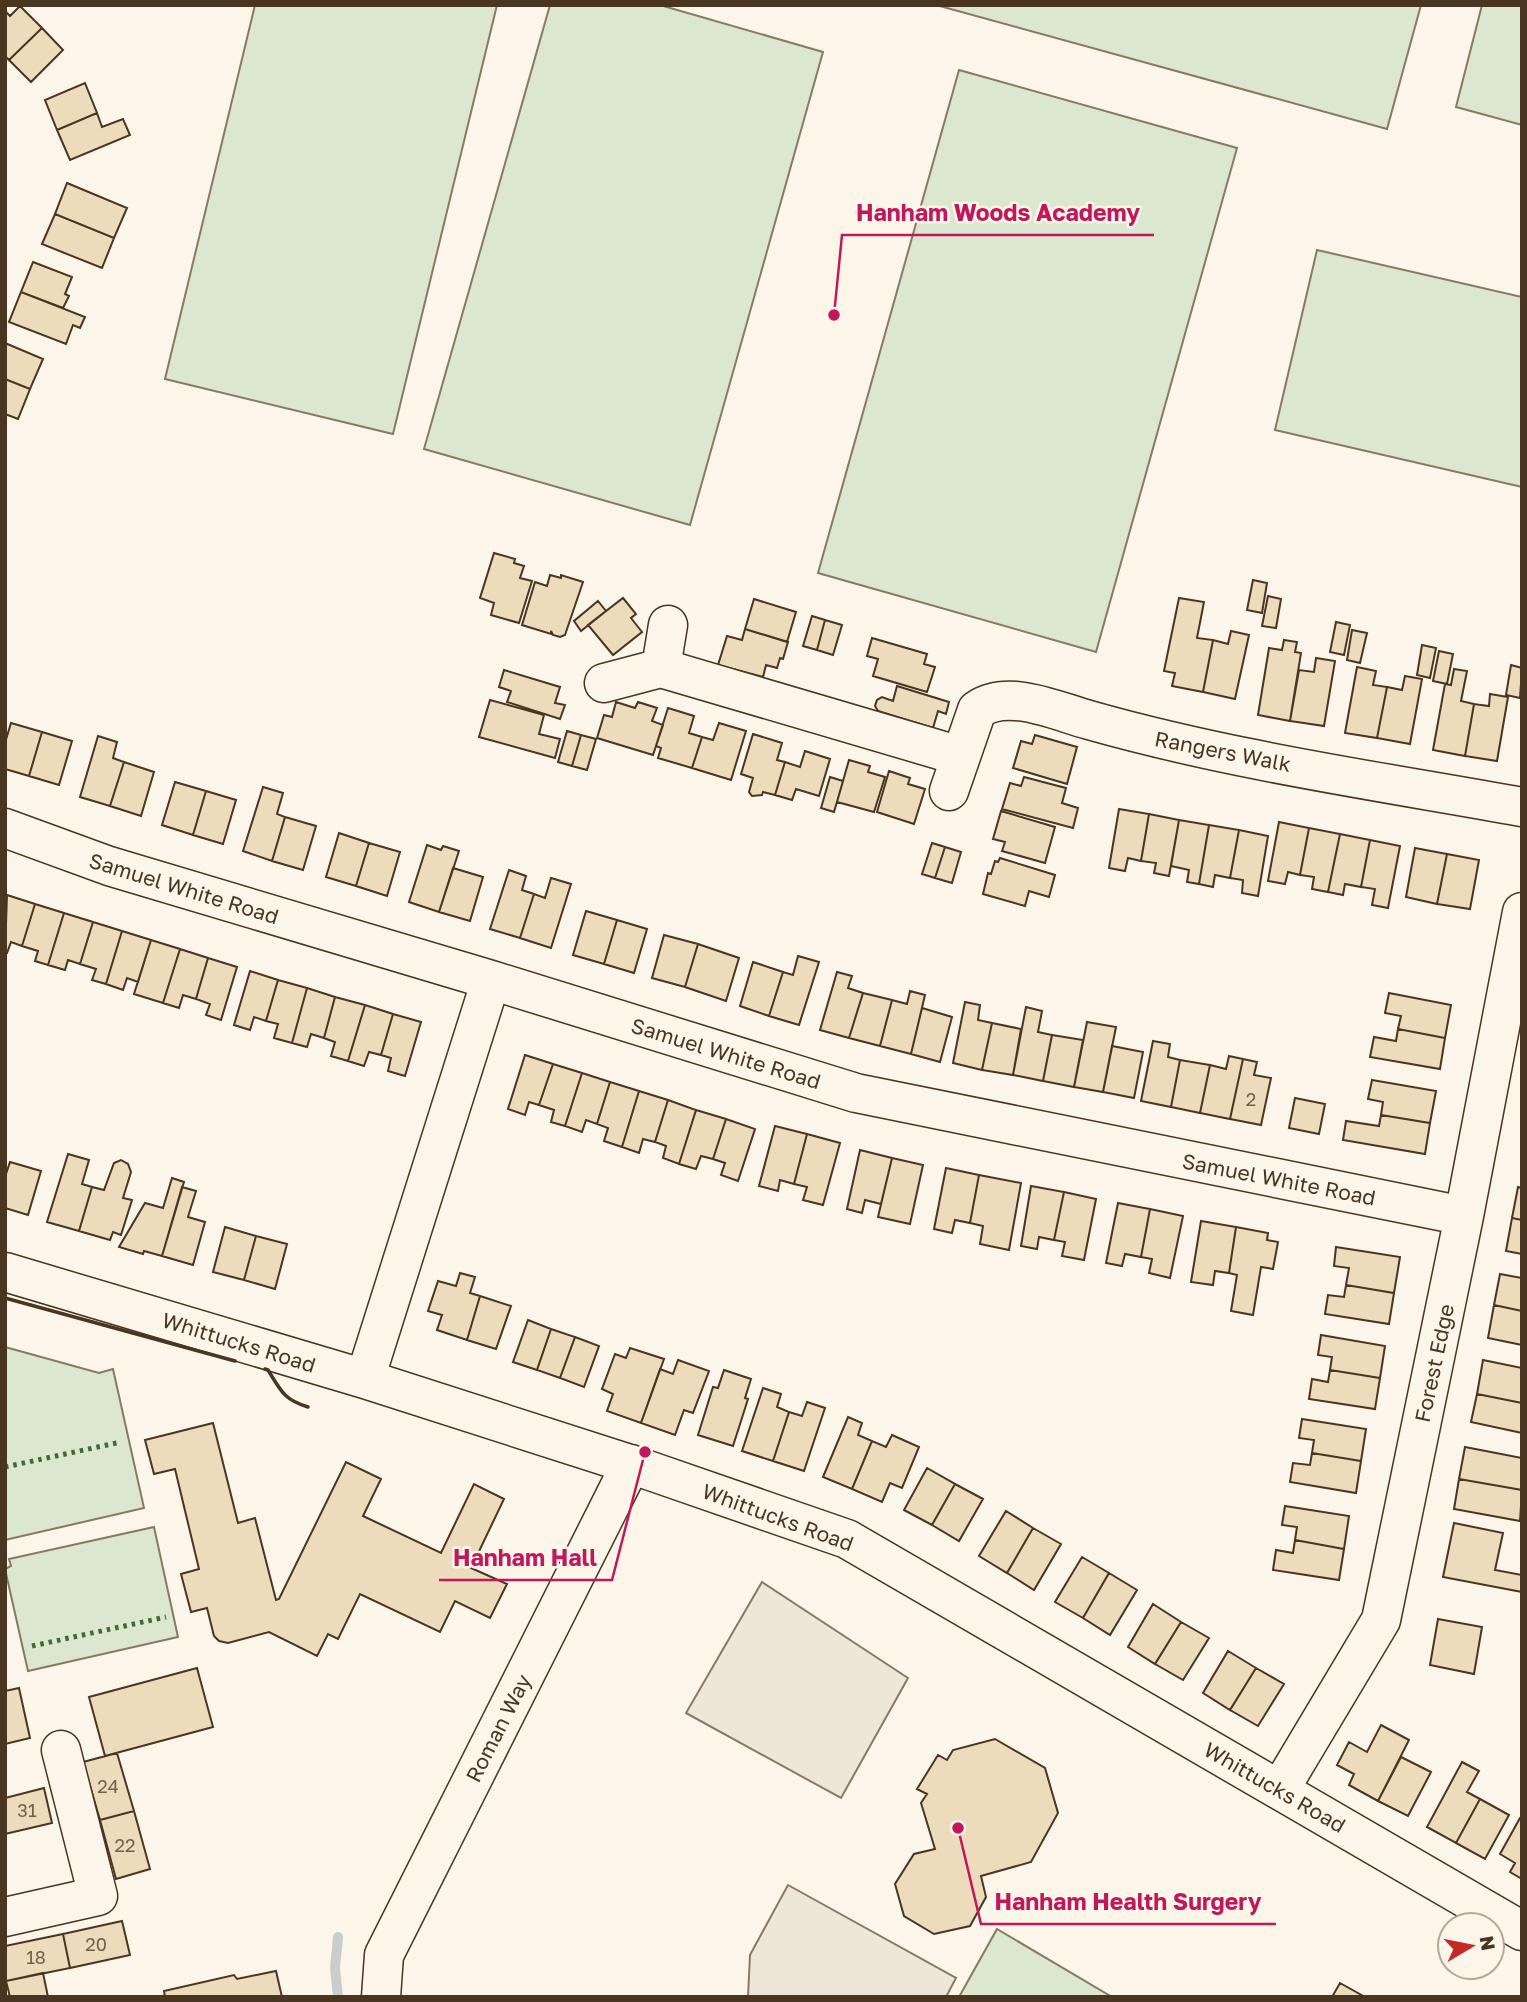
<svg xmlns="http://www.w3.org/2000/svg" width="1527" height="2002" font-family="'Golos Text',sans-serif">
<rect width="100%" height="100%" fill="#fbf6e9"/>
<path fill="#dce7d0" stroke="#887966" stroke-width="2" d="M255,5H497L393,434L165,379Z
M550,5H660L823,52L690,525L424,449Z
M936,5H1421L1387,129Z
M1482,5H1522V125L1456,107Z
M959,70L1237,148L1096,652L818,573Z
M1317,250L1522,297V487L1275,430Z
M5,1347L99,1373L113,1369L144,1508L5,1540Z
M154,1527L178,1637L28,1671L5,1569L11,1566L9,1559Z
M997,1929L1112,1997H959Z"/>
<path fill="#ede7d9" stroke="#887966" stroke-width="2" d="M762,1582L908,1678L841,1798L686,1713Z
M788,1885L956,1978L946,1997H748L750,1955Z"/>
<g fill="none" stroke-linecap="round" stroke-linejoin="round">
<path stroke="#c9cecd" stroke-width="10" d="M338,1937L335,1968L338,1997"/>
</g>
<path fill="#ecdcbc" stroke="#4a3520" stroke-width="2" d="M20,6L42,28L9,60L5,56V11L10,16Z
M42,28L63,50L31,82L9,60Z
M85,83L97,113L57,130L45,100Z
M97,113L102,127L123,119L130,135L70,160L57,130Z
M67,183L127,208L114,238L55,214Z
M55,214L114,238L102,268L42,244Z
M33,262L72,277L65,294L69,296L63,308L21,292Z
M21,292L85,317L80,328L73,325L66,344L9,322Z
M5,343L43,359L30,389L5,379Z
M5,379L30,389L18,419L5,414Z
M494,553L515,559L514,563L524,566L520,578L532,581L519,623L491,615L494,603L480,598Z
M550,575L561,578V575L583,582L565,635L560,637L553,635L551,631V634L522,625L535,582L547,586Z
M1253,580L1267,583L1262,613L1247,610Z
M1268,596L1281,599L1276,628L1262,626Z
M623,598L636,614L631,618L642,632L613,655L588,625Z
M1179,598L1204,602L1197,638L1213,640L1203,692L1172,686L1175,673L1164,671Z
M754,599L796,612L787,642L745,629Z
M598,601L606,611L581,631L574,621Z
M812,616L825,620L817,650L803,646Z
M825,620L842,625L833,655L817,650Z
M1336,622L1350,625L1344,655L1330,652Z
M745,629L788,642L783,659L780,658L777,668L766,665L763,677L718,665L727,636L742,640Z
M1352,630L1367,633L1360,663L1347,660Z
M1231,631L1249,635L1235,699L1203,692L1213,640L1228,644Z
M872,638L927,654L924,664L935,667L927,692L873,676L878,659L867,656Z
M1284,640L1297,642L1295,652L1301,653L1290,721L1258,715L1269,648L1282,650Z
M1422,645L1436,648L1430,678L1417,675Z
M1439,651L1453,654L1447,684L1433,681Z
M1316,658L1335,661L1324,726L1290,721L1299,670L1314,672Z
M1511,665L1522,668L1520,698L1506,695Z
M1357,667L1376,671L1373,685L1387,687L1377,738L1345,733Z
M1454,669L1467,671L1461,701L1474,704L1465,756L1433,750L1445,684L1451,685Z
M504,670L560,687L555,703L565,705L560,719L507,702L511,691L499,687Z
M1405,676L1422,679L1410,744L1377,738L1387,687L1402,690Z
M897,686L949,702L946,714L938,711L933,728L878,711L875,706L877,700L882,697L893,701Z
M1490,694L1508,697L1497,761L1465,756L1474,704L1489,706Z
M490,700L544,715L539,734L560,739L555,758L479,737Z
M616,702L635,708L638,702L657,708L652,721L663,725L653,755L597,738L604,715L612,717Z
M668,708L694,716L689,733L702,737L692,768L658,758L661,748L656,746Z
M11,723L42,732L29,776L5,769V743Z
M719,723L746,731L731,780L692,768L702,737L713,740Z
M567,731L581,735L572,766L558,762Z
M42,732L72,741L59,785L29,776Z
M753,734L782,743L777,760L785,762L775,795L763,792L762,795L752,796L749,792L753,778L741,774Z
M581,735L596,739L587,770L572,766Z
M1035,735L1077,747L1067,784L1013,768L1021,741L1032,744Z
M98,736L117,742L113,758L124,762L110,806L80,797Z
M805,751L830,759L819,796L796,789L792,800L775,795L785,762L800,767Z
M849,760L870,766L868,772L885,777L874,812L837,802Z
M124,762L154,772L141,816L110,806Z
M889,771L910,778L908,784L925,789L914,824L877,812Z
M830,777L843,781L834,812L821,808Z
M1024,777L1066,788L1062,803L1078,808L1073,828L1002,809L1010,783L1021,786Z
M175,782L206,791L193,835L162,825Z
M263,787L283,793L277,814L285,817L272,861L243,851Z
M206,791L236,800L223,844L193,835Z
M1119,809L1149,814L1141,861L1128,858L1125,871L1109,868Z
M1001,811L1055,827L1045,863L1002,851L1005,842L993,839Z
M1149,814L1179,820L1169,876L1154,873L1156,863L1141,861Z
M285,817L316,826L303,870L272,861Z
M1179,820L1209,825L1199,884L1187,882L1189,870L1171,866Z
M1279,822L1309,828L1300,875L1288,872L1285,884L1268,881Z
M1209,825L1239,830L1230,878L1215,875L1213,887L1199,884Z
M1309,828L1340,834L1328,892L1312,889L1314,877L1300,875Z
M1239,830L1268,836L1258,896L1242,893L1243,880L1230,878Z
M339,833L369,843L356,886L326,877Z
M1340,834L1370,840L1361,887L1345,884L1343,895L1328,892Z
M1370,840L1400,846L1388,908L1372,905L1375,889L1361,887Z
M369,843L400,852L387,896L356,886Z
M932,843L945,847L935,878L922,874Z
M427,845L441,850L443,846L459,851L439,912L409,902Z
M945,847L961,852L952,883L935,878Z
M1415,848L1447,854L1437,904L1406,897Z
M1447,854L1479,860L1470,909L1437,904Z
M1000,858L1055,875L1049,897L1029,891L1025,906L983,894L988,873L991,874L995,861L998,862Z
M453,868L483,877L470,921L439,912Z
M509,870L526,876L522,890L534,894L520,938L490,929Z
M551,878L571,884L551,948L520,938L534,894L545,898Z
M7,895L35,904L22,946L11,942L7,953H5Z
M35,904L64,913L48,965L35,961L38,951L22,946Z
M586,911L617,920L604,964L573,955Z
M64,913L93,922L80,964L68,960L65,970L48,965Z
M617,920L647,929L634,973L604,964Z
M93,922L122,931L106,984L92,980L96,969L80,964Z
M122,931L151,940L138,982L127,978L123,990L106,984Z
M664,935L698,944L685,987L652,978Z
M151,940L180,949L163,1003L134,994Z
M698,944L739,958L726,1001L685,987Z
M180,949L208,958L196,999L183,995L179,1008L163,1003Z
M798,956L819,962L799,1025L769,1016L783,972L793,975Z
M208,958L237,967L221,1020L206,1015L210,1004L196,999Z
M753,962L783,972L769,1016L740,1006Z
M250,971L278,980L266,1021L254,1017L250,1030L234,1025Z
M837,972L852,976L848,988L863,993L849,1038L820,1030Z
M278,980L307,988L292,1043L274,1038L278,1024L266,1021Z
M307,988L335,997L324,1038L311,1034L307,1047L292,1043Z
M910,991L925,995L911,1054L880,1046L892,1000L907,1004Z
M863,993L892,1000L880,1046L849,1038Z
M1389,993L1451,1005L1445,1038L1398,1029L1401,1016L1385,1013Z
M335,997L365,1005L348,1061L331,1056L335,1042L324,1038Z
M965,1002L980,1005L978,1020L992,1023L982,1070L953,1063Z
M365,1005L393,1014L381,1055L369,1052L364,1066L348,1061Z
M1026,1007L1042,1011L1038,1032L1052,1035L1043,1081L1013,1075Z
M922,1008L952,1017L940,1062L911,1054Z
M393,1014L421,1022L405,1076L388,1071L391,1058L381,1055Z
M1087,1022L1116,1027L1103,1092L1074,1087Z
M992,1023L1021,1029L1013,1075L982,1070Z
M1398,1029L1445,1038L1440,1069L1370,1057L1374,1037L1396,1041Z
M1052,1035L1083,1040L1074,1087L1043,1081Z
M1153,1041L1170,1044L1168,1057L1180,1060L1171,1107L1141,1101Z
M1112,1046L1143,1052L1134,1098L1103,1092Z
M525,1055L553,1064L539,1105L529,1102L525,1115L508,1109Z
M1229,1056L1243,1059L1230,1119L1200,1113L1210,1065L1226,1069Z
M1243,1059L1257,1062L1254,1075L1271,1078L1261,1125L1230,1119Z
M1180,1060L1210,1065L1200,1113L1171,1107Z
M553,1064L582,1073L565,1126L551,1122L554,1110L539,1105Z
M582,1073L610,1082L597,1124L586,1120L582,1132L565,1126Z
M1372,1080L1436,1091L1430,1123L1381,1115L1383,1102L1368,1099Z
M610,1082L639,1091L622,1147L604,1141L608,1128L597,1124Z
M639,1091L668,1100L655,1142L643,1139L639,1153L622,1147Z
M1295,1098L1325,1104L1319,1134L1289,1128Z
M668,1100L696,1110L679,1164L663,1158L666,1146L655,1142Z
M696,1110L726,1119L713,1159L701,1156L696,1169L679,1164Z
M1381,1115L1430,1123L1425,1154L1343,1140L1346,1121L1379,1126Z
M726,1119L755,1129L738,1181L721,1175L725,1163L713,1159Z
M775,1126L807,1134L794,1184L780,1180L778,1191L759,1186Z
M807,1134L840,1143L823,1205L803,1200L807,1187L794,1184Z
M860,1150L892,1158L881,1204L865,1200L862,1213L847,1209Z
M68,1154L89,1160L82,1184L92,1187L79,1231L47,1222Z
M892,1158L923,1165L910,1224L878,1217Z
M121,1160L128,1164L131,1172L123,1198L132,1200L121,1235L113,1232L110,1240L79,1231L92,1187L104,1190L114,1163Z
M10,1162L41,1171L28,1215L5,1208V1177Z
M946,1168L979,1175L970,1223L955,1220L952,1233L934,1229Z
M979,1175L1021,1183L1009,1250L980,1244L983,1226L970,1223Z
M172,1178L184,1182L162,1256L144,1251L143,1254L119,1247L145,1203L163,1208Z
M1031,1186L1064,1192L1054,1240L1039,1237L1037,1249L1021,1246Z
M182,1187L196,1191L188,1217L205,1222L193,1265L162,1256Z
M1518,1187L1522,1188V1220L1512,1218Z
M1064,1192L1096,1199L1084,1260L1062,1256L1065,1242L1054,1240Z
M1118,1203L1150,1209L1141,1257L1125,1254L1122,1266L1106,1263Z
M1150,1209L1183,1216L1170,1278L1149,1273L1152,1259L1141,1257Z
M1512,1218L1522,1220V1254L1506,1251Z
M1201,1221L1236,1227L1229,1273L1215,1271L1213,1285L1191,1282Z
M225,1227L256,1236L244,1280L213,1272Z
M1236,1227L1268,1233L1267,1240L1278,1242L1273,1269L1261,1267L1253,1315L1231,1311L1237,1275L1229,1273Z
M256,1236L287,1244L275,1289L244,1280Z
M1336,1247L1400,1257L1394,1293L1346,1285L1349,1268L1334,1266Z
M460,1273L475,1277L470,1293L480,1296L467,1340L437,1330L442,1315L428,1311L438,1281L456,1286Z
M1500,1274L1522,1278V1311L1494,1305Z
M1346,1285L1394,1293L1389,1324L1325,1314L1328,1295L1344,1297Z
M480,1296L511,1306L496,1349L467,1340Z
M1494,1305L1522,1311V1345L1488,1338Z
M528,1320L551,1329L537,1370L513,1362Z
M551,1329L575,1337L560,1378L537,1370Z
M1321,1335L1385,1346L1380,1378L1330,1370L1332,1357L1318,1355Z
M575,1337L599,1346L584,1387L560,1378Z
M630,1348L664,1359L641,1423L607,1411L613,1394L602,1389L615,1354L626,1358Z
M678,1360L709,1371L693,1413L684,1410L675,1435L641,1423L660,1369L673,1374Z
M1483,1360L1522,1368V1403L1477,1394Z
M724,1370L751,1379L745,1398L748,1399L733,1446L698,1435L713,1387L718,1388Z
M1330,1370L1380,1378L1375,1409L1309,1399L1312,1379L1328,1382Z
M763,1388L781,1394L777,1407L789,1412L773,1461L742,1451Z
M1477,1394L1522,1403V1433L1471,1422Z
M807,1402L825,1408L804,1471L773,1461L789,1412L802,1416Z
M848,1417L862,1423L858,1435L872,1441L852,1489L823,1477Z
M1302,1419L1366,1429L1361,1461L1312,1453L1314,1440L1299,1438Z
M213,1423L238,1523L255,1518L276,1600L279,1599L346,1462L381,1479L363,1516L441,1553L474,1484L504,1499L471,1568L507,1584L490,1618L455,1601L440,1632L360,1594L338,1639L328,1634L317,1656L269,1632L228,1643L219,1641L214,1636L207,1608L191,1612L181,1574L199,1569L175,1469L154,1474L145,1440Z
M892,1435L919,1447L902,1488L890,1483L882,1502L852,1489L872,1441L886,1447Z
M1465,1447L1522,1458V1490L1459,1479Z
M1312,1453L1361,1461L1356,1493L1290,1482L1293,1463L1310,1465Z
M927,1468L955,1484L932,1525L904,1510Z
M1459,1479L1522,1490L1520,1521L1454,1509Z
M955,1484L983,1499L959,1541L932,1525Z
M1285,1506L1349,1516L1344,1549L1295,1540L1297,1527L1282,1525Z
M1006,1511L1033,1528L1007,1573L979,1556Z
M1454,1523L1503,1533L1495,1570L1522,1575V1592L1443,1577Z
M1033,1528L1061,1544L1034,1590L1007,1573Z
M1295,1540L1344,1549L1339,1580L1273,1570L1276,1550L1293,1553Z
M1082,1557L1109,1573L1083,1618L1055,1602Z
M1109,1573L1137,1590L1110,1635L1083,1618Z
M1153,1604L1181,1622L1155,1664L1128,1647Z
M1438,1619L1482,1627L1474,1674L1430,1665Z
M1181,1622L1209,1638L1183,1680L1155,1664Z
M1228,1651L1256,1668L1230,1710L1203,1693Z
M197,1668L213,1727L105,1756L89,1697Z
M1256,1668L1284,1684L1258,1726L1230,1710Z
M19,1688L30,1738L5,1744V1691Z
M1381,1725L1409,1740L1378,1801L1349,1785L1354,1774L1337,1765L1349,1742L1367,1752Z
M995,1739L1045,1768L1058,1813L1031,1862L981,1876L986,1897L970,1926L934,1934L904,1916L895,1884L914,1854L935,1849L921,1803L927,1794L917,1789L938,1755L947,1760L953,1750Z
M117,1753L134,1811L100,1820L83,1762Z
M1401,1757L1431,1772L1408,1816L1378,1801Z
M1462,1762L1479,1771L1467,1792L1480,1799L1456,1843L1427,1827Z
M44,1788L52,1823L5,1834V1798Z
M1480,1799L1509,1815L1485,1859L1456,1843Z
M134,1811L150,1869L116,1879L100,1820Z
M1520,1818L1522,1819V1879L1510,1872L1515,1863L1500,1854Z
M122,1921L130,1955L70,1968L63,1934Z
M63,1934L70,1968L6,1981L5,1946Z
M276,1971L282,1997H165L164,1991L234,1975L237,1979Z
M43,1973L48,1997H10L6,1981Z
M1340,1983L1365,1997H1332Z"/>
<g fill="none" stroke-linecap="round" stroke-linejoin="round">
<g stroke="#4a3520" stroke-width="41">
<path id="minor" d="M661,668L668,625
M604,683L661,668L960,756
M949,791L977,710C1008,688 1056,711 1089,720C1230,760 1377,781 1522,807
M5,828L109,866L491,980L856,1093L1464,1216
M5,1272L365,1379L639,1467L847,1539L1522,1931
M365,1379L491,980
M1280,1789L1381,1620L1464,1216L1522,912
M5,1917L98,1896L61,1750
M381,1997L384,1955L631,1464"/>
</g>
<use href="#minor" stroke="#fbf6e9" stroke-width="38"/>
<path stroke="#436837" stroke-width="5" stroke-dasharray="3.5 5" stroke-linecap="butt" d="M5,1467L121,1442
M32,1646L166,1617"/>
<path stroke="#4a3520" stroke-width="3.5" d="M5,1298L235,1361
M265,1369L268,1370C281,1391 284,1400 308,1407"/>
</g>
<g text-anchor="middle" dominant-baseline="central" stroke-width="5" stroke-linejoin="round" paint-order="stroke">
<g font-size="18" fill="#725f47">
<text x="1251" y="1099">2</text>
<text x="108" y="1786">24</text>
<text x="27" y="1810">31</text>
<text x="125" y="1845">22</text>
<text x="96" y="1944">20</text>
<text x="36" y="1957">18</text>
</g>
<g font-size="21" fill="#4a3520" stroke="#fbf6e9">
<text transform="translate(1223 751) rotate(11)">Rangers Walk</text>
<text transform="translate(184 888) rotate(17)">Samuel White Road</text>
<text transform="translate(726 1053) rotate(17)">Samuel White Road</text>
<text transform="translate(1279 1179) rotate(11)">Samuel White Road</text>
<text transform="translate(239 1342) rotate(17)">Whittucks Road</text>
<text transform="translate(1434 1363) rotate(-78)">Forest Edge</text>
<text transform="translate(778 1517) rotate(20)">Whittucks Road</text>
<text transform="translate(498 1728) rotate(-63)">Roman Way</text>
<text transform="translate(1275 1787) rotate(30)">Whittucks Road</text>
</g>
</g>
<path fill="none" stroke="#c2185b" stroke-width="2.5" d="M834 315L842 235H1154M645 1452L612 1580H439M958 1828L981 1924H1276"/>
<g fill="#c2185b" stroke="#fbf6e9" stroke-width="2.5">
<circle cx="834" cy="315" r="7"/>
<circle cx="645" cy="1452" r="7"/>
<circle cx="958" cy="1828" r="7"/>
</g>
<g font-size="23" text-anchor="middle" font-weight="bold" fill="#c2185b" stroke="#fbf6e9" stroke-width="5" stroke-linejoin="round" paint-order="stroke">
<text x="998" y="221">Hanham Woods Academy</text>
<text x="525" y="1566">Hanham Hall</text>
<text x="1128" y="1910">Hanham Health Surgery</text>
</g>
<rect width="1527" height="2002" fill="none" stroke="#4a3520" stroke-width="14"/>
<g transform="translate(1471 1946) rotate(80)"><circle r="33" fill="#fbf6e9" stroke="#b4a999" stroke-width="2"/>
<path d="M0-5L12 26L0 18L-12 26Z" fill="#c62828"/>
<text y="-10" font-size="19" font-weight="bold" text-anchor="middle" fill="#4a3520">N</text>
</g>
</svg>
